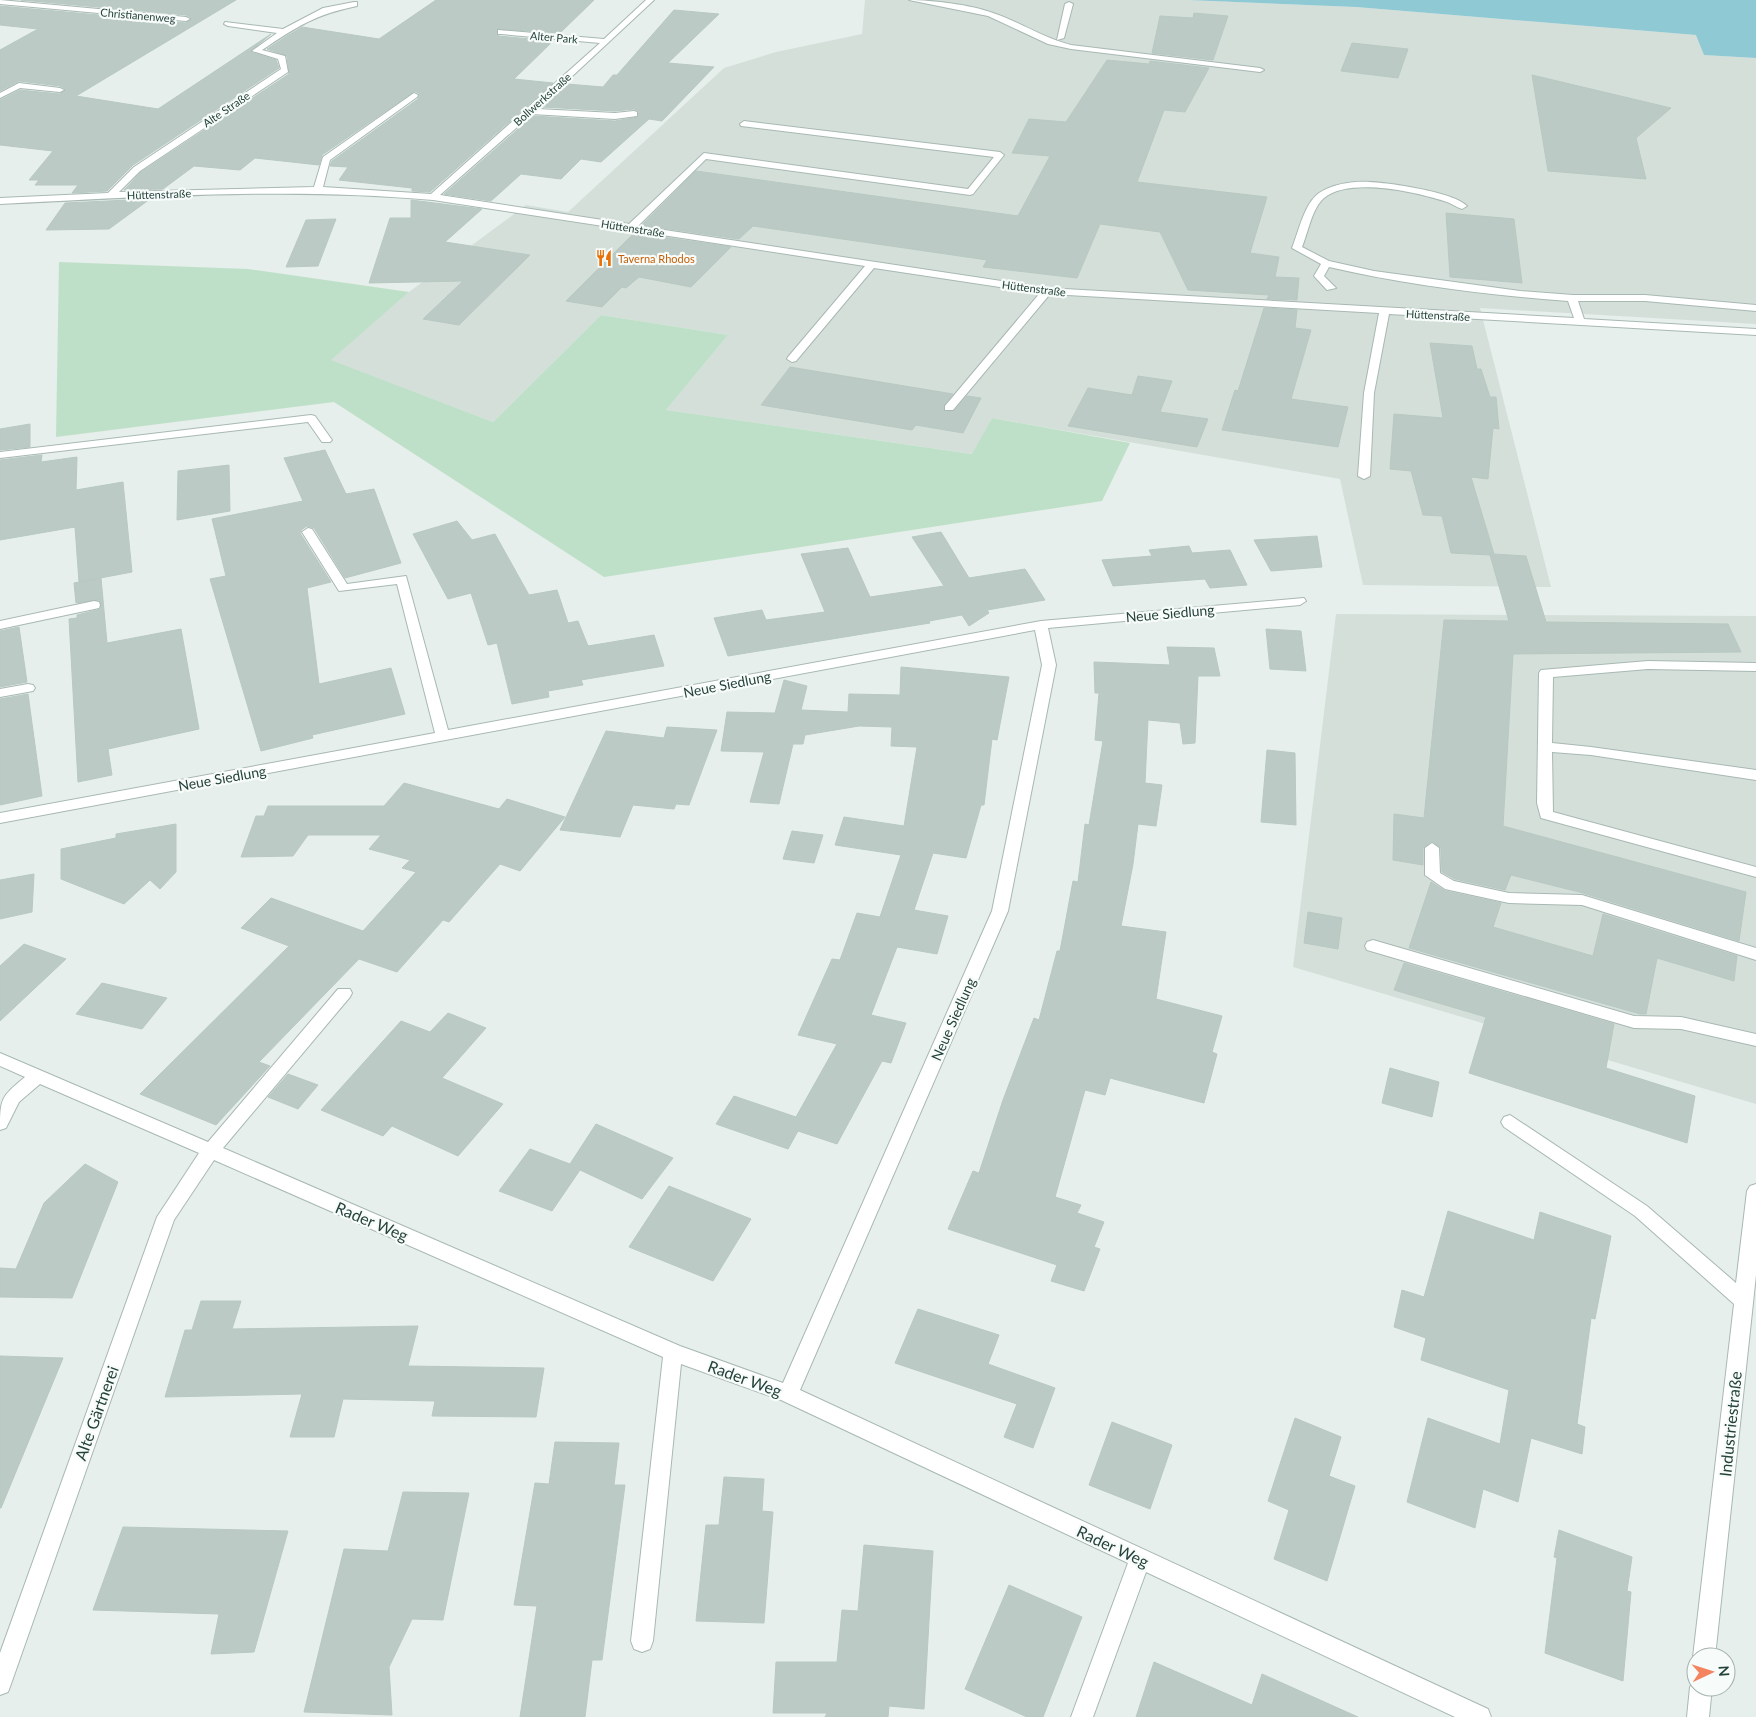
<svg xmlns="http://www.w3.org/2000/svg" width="1756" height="1717" font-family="Lato,sans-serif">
<rect width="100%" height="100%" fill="#e6efeb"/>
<path fill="#d4dfda" d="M865,0H1188L1356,7L1697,35L1704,55L1756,58V324L1480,308L1551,587L1363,585L1340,479L992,418L973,454L666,410L728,335L601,315L493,422L330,360L409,292L526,205L568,212L724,68L776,52L862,34Z
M1336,614L1756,616V1104L1293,967Z"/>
<path fill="#bfe0c8" d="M59,262L248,269L409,292L331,360L493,422L601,315L728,335L666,410L972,454L992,418L1130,443L1102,501L604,577L334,402L56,437Z"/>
<path fill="#8ec9d4" d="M1188,0H1756V58L1704,55L1696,35L1356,7Z"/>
<path fill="#bbcac4" stroke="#b8c9c2" d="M21,0H236L76,96L158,109L271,34L250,52L276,60L279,68L133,165L107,191L72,193L78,185H35L39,180H29L53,151L0,145V100L20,90L60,94L66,89L60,86L19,81L0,91V50L38,29L0,25V6L186,23L192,18L186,15Z
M436,0H594L560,33L497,29L498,36L553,41L514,79L553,83L430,192L412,191V188L339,180L348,167L330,166L332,161L418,99L420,94L415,91L322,155L319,165L255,158L240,170L194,166L163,189L124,190L141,172L289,74L287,56L267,49L287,36L302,27L379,39Z
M674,10L719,14L668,63L714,67L662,121L649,119L601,162L581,159L561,179L521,174L491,201L444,194L533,116L615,121L638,117L639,111L634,109L615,111L542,107L567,84L603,87L613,75H617Z
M1194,13L1228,16L1213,60L1152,53L1160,16L1193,18Z
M1352,43L1408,49L1398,78L1341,71Z
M1107,60L1149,64L1150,61L1209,68L1185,112L1164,110L1137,182L1267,197L1250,253L1279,257L1275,277L1299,278L1297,300L1267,299L1269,295L1188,290L1160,232L1100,224L1077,278L983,267L987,260L753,226L739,239L642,225L696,171L1018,216L1050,156L1012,153L1029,119L1066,122Z
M1532,75L1671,108L1636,138L1646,179L1548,171Z
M150,199L109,229L46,230L65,203Z
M411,200L482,209L445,242L530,255L459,325L423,319L463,281L369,283L390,218H411Z
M1446,213L1514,219L1522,283L1450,277Z
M336,219L318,266L286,267L306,220Z
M634,233L731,247L691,287L639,277L626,288L622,287L602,307L566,301Z
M1264,308L1297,310L1295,328L1311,330L1291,399L1348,407L1338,447L1222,430L1235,390L1238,391Z
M1430,343L1472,346L1477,369H1481L1490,397H1496L1499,429L1493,428L1488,479L1471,477L1494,554L1526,556L1546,622L1728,624L1741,652L1513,654L1503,826L1746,892L1739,941L1583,893L1511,875L1505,890L1455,879L1442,872L1441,848L1432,841L1423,848V865L1393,860L1394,814L1424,818L1444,620L1509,621L1490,555L1451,553L1442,516L1423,515L1411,471L1390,469L1394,414L1443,418Z
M790,367L953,394L944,405L945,412L954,411L967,396L981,398L963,433L916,425L912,430L761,405Z
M1138,376L1172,381L1160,412L1208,419L1197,447L1068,426L1088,388L1132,395Z
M30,424V447L0,450V429Z
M325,450L346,494L374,489L401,563L345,578L314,528L307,526L301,530L300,533L331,582L307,588L319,684L391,668L405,714L312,735L313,738L261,751L210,579L226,576L212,519L303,501L284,458Z
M42,455L41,462L77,457L76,490L123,482L132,572L79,582L75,527L0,540V460Z
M229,465L230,511L177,520L178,471Z
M457,521L472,540L495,534L529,595L557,590L568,623L578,621L588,646L654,635L664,666L581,680L583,685L548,691L549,697L512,704L497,643L488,645L471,593L448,599L413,534Z
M941,532L969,578L1025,569L1045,600L987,610L989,613L969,626L962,615L929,621L930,623L728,656L714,618L762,610L766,620L825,612L801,554L848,548L870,597L944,586L912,537Z
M1317,536L1322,567L1271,571L1254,540Z
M1189,546L1192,553L1230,550L1247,585L1210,588L1205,579L1113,586L1102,560L1152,556L1149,550Z
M101,578L107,643L181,629L199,729L108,749L112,775L78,782L69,619L77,618V615L101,609L99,600L76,603L74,583Z
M19,627L27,682L0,687V631Z
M1266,629L1301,631L1306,671L1270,669Z
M1167,647L1214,648L1220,676H1198L1195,743L1183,744L1180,723L1148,720L1145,783L1162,785L1156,826L1138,824L1133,864L1121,926L1166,932L1156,999L1222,1016L1212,1052L1217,1054L1204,1103L1110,1078L1105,1095L1085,1090L1055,1197L1081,1205L1077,1213L1104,1222L1094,1247L1100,1249L1084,1291L1051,1281L1057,1265L948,1229L973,1171L979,1173L1003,1100L1034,1018L1039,1020L1057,951H1060L1073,881L1078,882L1085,824L1089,825L1103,741L1095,740L1099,693H1095L1094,662L1170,665Z
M901,667L1009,677L997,740L992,739L984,805H981L966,858L933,853L914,910L948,916L937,954L897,947L871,1015L906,1023L891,1063L882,1061L837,1144L798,1131L788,1149L716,1124L734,1096L796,1117L837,1044L798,1035L832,959L840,960L857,913L880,917L901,855L835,845L844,817L904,826L917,747L891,746L892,727L859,726L805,735L803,744H793L779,804L750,802L764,752L721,751L727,712L775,713L784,680L807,686L801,710L848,712L849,694L900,695Z
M28,694L42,796L0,805V699Z
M667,727L717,730L689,805L676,804L674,809L633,805L620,837L560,830L606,731L664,738Z
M1267,750L1295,753L1296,825L1261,822Z
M404,783L499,809L507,799L565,817L520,871L500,864L449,922L443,920L397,972L359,959L259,1062L270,1066L216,1125L140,1094L289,946L241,928L271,898L363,931L416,872L402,868L410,860L369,849L381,835H308L293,856L241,857L256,816H264L268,806H384Z
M176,824V872L160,889L150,880L124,904L61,879V849L116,838V834Z
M792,831L823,835L814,863L783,859Z
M34,874L32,912L0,919V880Z
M1431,882L1445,891L1501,903L1493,927L1593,956L1603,914L1737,956L1734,981L1657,958L1646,1014H1640L1409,948Z
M1308,912L1342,918L1338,949L1304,943Z
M24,944L66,959L0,1021V966Z
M1404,963L1614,1024L1606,1068L1695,1096L1687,1143L1469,1073L1486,1017L1394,990Z
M102,983L167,998L142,1029L76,1014Z
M448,1013L486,1028L442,1078L503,1104L458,1156L392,1126L383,1136L321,1110L401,1021L430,1032Z
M1390,1068L1439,1082L1432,1117L1382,1103Z
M288,1074L318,1085L298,1109L268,1097Z
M596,1124L673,1158L642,1199L580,1170L552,1211L499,1191L530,1149L570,1164Z
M85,1164L118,1182L72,1298L0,1297V1268L16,1269L44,1203Z
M669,1186L751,1219L713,1281L629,1247Z
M1448,1211L1534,1240L1540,1212L1611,1236L1595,1319L1591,1318L1577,1424L1585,1427L1582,1454L1531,1438L1518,1502L1483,1489L1475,1528L1407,1502L1428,1418L1500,1444L1509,1390L1421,1360L1426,1338L1394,1327L1402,1290L1424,1297Z
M201,1301H241L232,1329L418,1326L408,1366L544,1368L536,1417L432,1416L435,1401L343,1399L334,1437H290L302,1394L165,1397L185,1330H192Z
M918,1309L999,1335L988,1364L1055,1388L1033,1448L1004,1437L1017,1404L895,1363Z
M0,1356L63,1358L1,1508H0Z
M1295,1418L1341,1437L1329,1476L1355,1486L1327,1581L1274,1559L1289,1510L1268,1501Z
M1112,1422L1172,1445L1150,1509L1089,1485Z
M555,1442L619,1443L614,1485H625L602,1660H592L585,1717H520L537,1606L514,1605L535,1483L549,1484Z
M724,1477L764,1479L762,1511L773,1512L764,1623L696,1621L706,1525H719Z
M403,1492L469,1493L443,1620L412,1619L389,1667L392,1715L304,1712L344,1549L388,1551Z
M123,1527L288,1531L254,1652L211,1654L219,1614L93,1610Z
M1559,1530L1632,1557L1627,1591L1631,1592L1623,1681L1545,1653L1557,1558L1554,1557Z
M864,1545L933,1551L924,1709L889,1706L888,1717H825L827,1713H773L776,1662H837L842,1610L858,1611Z
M1009,1585L1082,1617L1043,1717H1027L965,1689Z
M1154,1662L1252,1705L1262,1674L1358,1717H1136Z"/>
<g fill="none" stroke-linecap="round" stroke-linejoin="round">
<g stroke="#a8b8b2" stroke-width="2">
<path id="minor" d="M0,0L186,17L190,19L186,21L0,4Z
M646,0H654L537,109L615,113L634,111L637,112V116L615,119L532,114L440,195L629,224L704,153L968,189L994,157L741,126L740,124L744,121L1000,152L1004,155L973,194L970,195L706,159L638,226L1047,288L1574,318L1568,301C1488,295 1407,285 1329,267L1324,276L1336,288L1327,290L1314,276L1321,264L1292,248C1299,231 1304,204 1319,193C1330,186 1343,183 1355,182C1376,180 1453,191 1467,206L1462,209C1456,207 1451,203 1444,201C1415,192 1350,177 1324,198C1312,208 1308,233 1302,247L1329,261L1374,271L1520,291L1573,295H1645L1756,305V311L1645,301H1578L1584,319L1756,329V335L1389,314L1374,393L1370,476L1364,479L1358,476L1364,393L1379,313L1050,294L953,410H945V406L1040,293L874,268L796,361L792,362L787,359L788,357L865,266L433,200C288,187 145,197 0,204V198L108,193L134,167L281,69L278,59L252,51L277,33L228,26L224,24L225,22L283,29L323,8L354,2H357V6C314,15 298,26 262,50L285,56L288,72L140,171L119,192L314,187L323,157L414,93L418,95L417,97L330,160L323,187L431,194L600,43L501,34H498V30L604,39Z
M909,0C932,0 972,5 993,13C1020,22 1043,38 1071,45L1260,68L1264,70L1260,72L1071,49L1048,44L988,16Z
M1069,2L1073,4L1064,38L1057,40L1065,4Z
M19,83L60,88L64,90L60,92L20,88L0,98V93Z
M311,415L315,416L332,440L330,442H322L308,422L0,458V452Z
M308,528L312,529L347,584L406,576L448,730L1041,621L1304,598L1306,601L1300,605L1048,628L1056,665L1008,911L800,1390L1488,1709L1491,1717H1455L1146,1572L1093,1717H1071L1128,1563L781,1400L681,1364L653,1641L650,1649L642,1652L634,1649L631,1641L663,1357L214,1160L174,1220L11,1684L8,1692L0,1695V1653L157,1217L199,1153L40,1084L19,1102L6,1128L0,1130C0,1098 1,1097 25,1077L0,1066V1053L208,1142L338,989H350L352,993L350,997L223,1148L680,1346L783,1383L992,911L1042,665L1035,630L0,823V813L435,733L397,584L339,591L302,532Z
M94,601L99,602L100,605L99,608L0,629V621Z
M1648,661L1756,663V671L1648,669L1553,677L1552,743L1591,747L1756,770V780L1591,755L1552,752L1553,812L1756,867V877L1541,818L1537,803L1539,673L1541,670Z
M28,684L33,685L35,688L33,691L0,697V689Z
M1432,843L1439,848L1440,873L1454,881L1509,893L1582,895L1756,948V960L1582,905L1509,903L1445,889L1425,875V848Z
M1373,940L1634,1016L1681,1017L1756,1034V1046L1681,1029L1634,1028L1367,950L1365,946L1367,942Z
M1510,1115L1647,1206L1736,1283L1747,1191L1750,1186L1756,1184V1275L1715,1657H1696V1664L1693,1657L1734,1304L1635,1216L1504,1127L1501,1122L1504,1117Z
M1696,1678V1687H1712L1709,1717H1687L1690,1687Z"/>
</g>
<use href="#minor" fill="#fff" fill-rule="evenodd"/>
</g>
<defs>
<g id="restaurant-bare" transform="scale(1.35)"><path d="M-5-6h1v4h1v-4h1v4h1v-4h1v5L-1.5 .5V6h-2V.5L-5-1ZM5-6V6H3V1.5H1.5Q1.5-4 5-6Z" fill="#e8710a" stroke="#f7fbf9" stroke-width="2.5" paint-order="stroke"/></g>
</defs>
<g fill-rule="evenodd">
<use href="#restaurant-bare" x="604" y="258"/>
</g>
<g text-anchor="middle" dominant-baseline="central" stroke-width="4.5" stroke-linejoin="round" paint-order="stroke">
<g font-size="11" fill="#24423a" stroke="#f7fbf9">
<text transform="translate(138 15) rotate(5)">Christianenweg</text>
<text transform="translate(554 37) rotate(5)">Alter Park</text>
<text transform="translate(542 99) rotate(-42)">Bollwerkstraße</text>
<text transform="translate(226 109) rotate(-34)">Alte Straße</text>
<text transform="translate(159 194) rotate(-2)">Hüttenstraße</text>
<text transform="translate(633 228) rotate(9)">Hüttenstraße</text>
<text transform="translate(1034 288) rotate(7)">Hüttenstraße</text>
<text transform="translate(1438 315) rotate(3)">Hüttenstraße</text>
</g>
<g font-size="11" fill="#c56008" stroke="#f7fbf9" text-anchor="start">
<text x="618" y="258">Taverna Rhodos</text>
</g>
<g font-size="14" fill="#24423a" stroke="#f7fbf9">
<text transform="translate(1170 613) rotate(-5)">Neue Siedlung</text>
<text transform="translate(727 684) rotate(-11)">Neue Siedlung</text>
<text transform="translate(222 778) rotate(-10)">Neue Siedlung</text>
<text transform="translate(953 1019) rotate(-66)">Neue Siedlung</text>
</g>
<g font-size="16" fill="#24423a" stroke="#f7fbf9">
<text transform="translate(372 1221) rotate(23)">Rader Weg</text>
<text transform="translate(745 1378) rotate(20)">Rader Weg</text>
<text transform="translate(96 1413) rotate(-70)">Alte Gärtnerei</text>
<text transform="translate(1730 1424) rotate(-84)">Industriestraße</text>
<text transform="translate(1113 1546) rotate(25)">Rader Weg</text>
</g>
</g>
<g transform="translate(1711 1672) rotate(86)"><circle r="24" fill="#f7fbf9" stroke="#a3b1ad"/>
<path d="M0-4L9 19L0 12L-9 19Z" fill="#f4845f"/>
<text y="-8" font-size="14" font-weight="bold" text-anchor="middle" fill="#24423a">N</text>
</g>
</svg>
